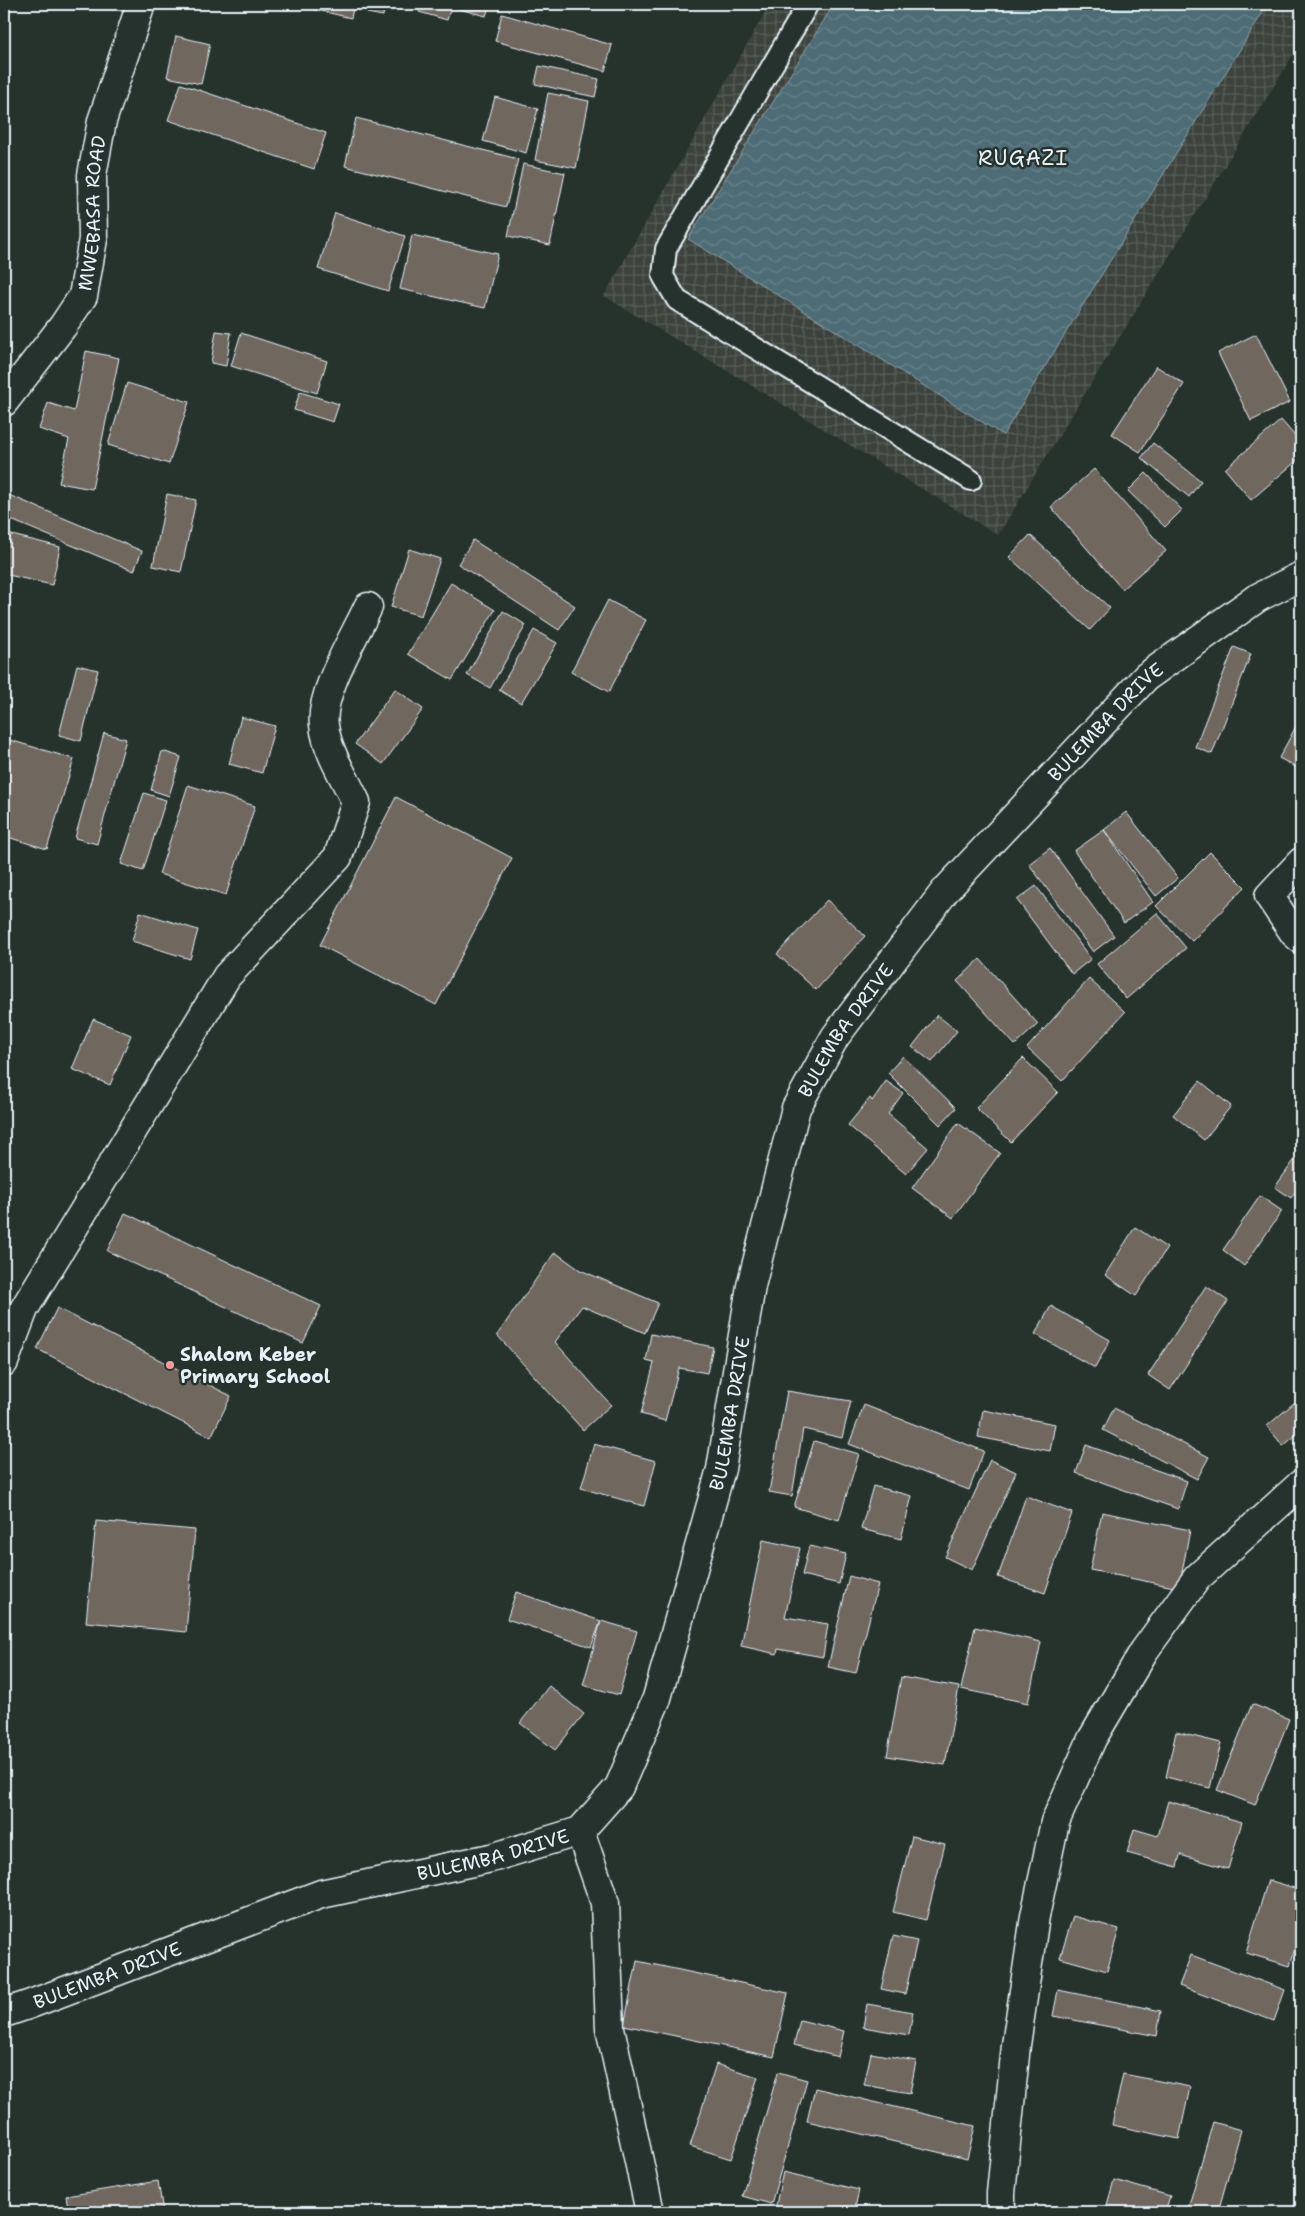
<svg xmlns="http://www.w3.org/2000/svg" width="1305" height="2216" font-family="'Shantell Sans',sans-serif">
<defs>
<pattern id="industrial-grid" width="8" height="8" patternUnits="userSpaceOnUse" patternTransform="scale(1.25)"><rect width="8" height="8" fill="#3c433c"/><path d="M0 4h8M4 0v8" fill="none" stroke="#585f59"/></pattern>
<pattern id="water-waves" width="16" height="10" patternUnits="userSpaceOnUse" patternTransform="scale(1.25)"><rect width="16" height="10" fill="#4e6c75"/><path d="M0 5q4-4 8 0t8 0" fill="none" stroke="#688189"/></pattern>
</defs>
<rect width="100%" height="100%" fill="#26332d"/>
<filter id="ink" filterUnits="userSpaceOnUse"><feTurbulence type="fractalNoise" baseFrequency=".02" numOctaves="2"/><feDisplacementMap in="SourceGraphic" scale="10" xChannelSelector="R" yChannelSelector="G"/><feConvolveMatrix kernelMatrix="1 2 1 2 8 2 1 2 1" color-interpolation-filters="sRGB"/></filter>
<g filter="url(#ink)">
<path fill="url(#industrial-grid)" d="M770,4H1301V42L998,535L604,296Z"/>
<path fill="url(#water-waves)" stroke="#8ca1a9" d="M834,4H1268L1003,435L688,239Z"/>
<path fill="#70685f" stroke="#e8f1f8" d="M301,4H354L351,18L300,6Z
M368,4H385L383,16L367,13Z
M421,4H490L486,16L451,7L447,20L419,12Z
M502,14L612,45L605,71L495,41Z
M176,36L210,44L201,84L167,77Z
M539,66L599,79L595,97L535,84Z
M181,84L326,133L314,169L168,120Z
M548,93L589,101L576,168L535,160Z
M495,97L538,109L526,153L483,141Z
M356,118L518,159L506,207L345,166Z
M523,164L565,173L550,245L508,236Z
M335,213L405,236L388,291L318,269Z
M412,235L498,254L485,308L400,289Z
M216,331L231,333L226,366L211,363Z
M241,333L327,361L317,393L231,366Z
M1256,334L1290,402L1251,421L1218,353Z
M86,351L119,358L92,489L59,483L69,439L39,429L48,403L74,411Z
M1156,366L1184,384L1140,452L1112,434Z
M127,383L189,402L169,464L108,445Z
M300,392L339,404L333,422L294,410Z
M1281,420L1301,443V457L1251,500L1225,469Z
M1153,443L1201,481L1189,497L1141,458Z
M1094,469L1166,551L1122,589L1051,507Z
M1146,473L1182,510L1165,527L1128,491Z
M4,493L142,551L134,571L4,517Z
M167,494L196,500L181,572L153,566Z
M4,533L60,547L52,585L4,574Z
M1030,535L1110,608L1090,630L1009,557Z
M473,540L575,606L559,630L458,564Z
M409,549L440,559L421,616L391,607Z
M451,583L495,610L452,680L408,654Z
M608,600L646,620L609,692L571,672Z
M503,611L526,625L490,688L467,675Z
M534,630L557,643L521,703L499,690Z
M1234,647L1251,654L1212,754L1195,747Z
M77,665L98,670L81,741L59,735Z
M395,689L423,709L383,764L355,744Z
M241,717L275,726L262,773L229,764Z
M1301,717V770L1279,758Z
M104,733L126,739L97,844L75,838Z
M6,739L74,759L47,849L4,836V747Z
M162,751L181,757L169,796L151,790Z
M188,785L255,806L226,895L159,874Z
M144,793L166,800L143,871L121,864Z
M396,797L512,858L436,1005L320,945Z
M1126,812L1178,878L1156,896L1104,830Z
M1104,830L1153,902L1124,923L1074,851Z
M1050,848L1114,936L1093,952L1029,864Z
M1210,852L1245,887L1192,941L1156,906Z
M1036,886L1091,959L1072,974L1017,900Z
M827,900L865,936L816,990L777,954Z
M140,912L198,930L190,959L132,941Z
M1157,913L1186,948L1126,999L1097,964Z
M980,959L1038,1024L1015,1045L957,981Z
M1089,979L1125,1012L1062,1081L1027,1048Z
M937,1015L957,1031L932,1062L912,1047Z
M93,1019L131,1035L110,1085L72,1069Z
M903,1056L956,1108L940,1125L888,1073Z
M1023,1058L1058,1092L1011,1142L976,1108Z
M886,1081L903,1093L888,1114L928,1148L906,1174L848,1125L870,1098L872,1101Z
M1200,1081L1231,1106L1204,1140L1173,1115Z
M958,1123L1000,1153L953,1218L912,1188Z
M1301,1151V1183L1291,1198L1275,1187Z
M1260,1196L1282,1211L1244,1266L1223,1250Z
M125,1213L321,1306L303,1343L107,1251Z
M1135,1227L1167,1248L1136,1296L1105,1275Z
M555,1252L580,1270L658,1303L645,1333L582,1306L555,1342L611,1405L583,1430L497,1335Z
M1206,1286L1228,1301L1170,1390L1148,1375Z
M1051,1306L1110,1340L1095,1368L1035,1334Z
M57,1308L231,1396L211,1437L37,1349Z
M651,1334L713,1347L707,1373L679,1368L665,1421L641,1414L654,1363L646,1361Z
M787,1391L851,1401L842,1438L803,1429L792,1496L769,1492Z
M1295,1402L1301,1410V1431L1283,1446L1267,1426Z
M864,1405L984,1451L969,1490L849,1444Z
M1114,1408L1209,1457L1197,1479L1103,1430Z
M983,1410L1055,1424L1050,1451L978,1437Z
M814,1441L859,1454L839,1520L794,1507Z
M594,1444L656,1461L644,1506L581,1488Z
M1086,1445L1187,1481L1178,1509L1076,1473Z
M990,1460L1016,1472L972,1570L945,1557Z
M873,1486L912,1496L901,1539L861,1529Z
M1026,1496L1072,1513L1045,1593L998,1577Z
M1102,1512L1190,1530L1179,1588L1090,1570Z
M96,1521L195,1530L186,1632L86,1622Z
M763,1540L800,1548L785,1617L828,1624L823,1657L778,1649L777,1654L741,1646Z
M809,1546L846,1554L839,1584L802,1575Z
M849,1576L878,1584L856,1673L828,1667Z
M516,1592L601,1621L591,1647L507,1619Z
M601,1621L637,1631L619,1695L583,1685Z
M975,1627L1041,1642L1028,1703L961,1689Z
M901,1677L959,1687L945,1765L887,1756Z
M549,1686L584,1714L555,1750L520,1723Z
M1252,1704L1289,1719L1255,1805L1217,1790Z
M1176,1732L1221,1743L1210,1788L1166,1777Z
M1168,1801L1242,1822L1228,1869L1180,1855L1177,1867L1127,1853L1134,1829L1158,1836Z
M912,1836L945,1844L926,1920L893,1912Z
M1268,1880L1301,1890V1926L1290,1966L1246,1953Z
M1073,1916L1119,1929L1107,1971L1060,1958Z
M893,1936L917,1941L905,1994L881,1989Z
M1191,1955L1285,1990L1274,2021L1179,1986Z
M637,1961L788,1993L774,2057L624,2025Z
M1058,1990L1161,2011L1157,2036L1053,2016Z
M867,2004L913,2012L909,2035L863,2027Z
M800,2020L844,2031L838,2057L794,2045Z
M871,2053L916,2061L910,2093L864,2085Z
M716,2064L758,2077L731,2159L690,2146Z
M778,2072L807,2080L771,2204L742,2196Z
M1123,2074L1190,2087L1179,2139L1112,2125Z
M815,2088L975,2126L967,2159L807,2121Z
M1213,2122L1241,2130L1218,2212H1187Z
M783,2172L859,2190L854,2212H790L775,2209Z
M1114,2180L1170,2196L1165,2212H1105Z
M158,2181L163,2212H69L66,2196Z"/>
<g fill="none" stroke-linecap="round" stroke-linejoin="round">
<g stroke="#e8f1f8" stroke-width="24">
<path id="service" d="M808,4L666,249L663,276L677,300L971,480"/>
</g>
<g stroke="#e8f1f8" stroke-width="31">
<g id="minor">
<path id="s1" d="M4,402L63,326L83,296L93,239L92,175L102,121L141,4"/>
<path d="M1301,862L1269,896L1294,933L1301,939"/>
<path d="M4,1362L24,1309L227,976L338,857L356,802C345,778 327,752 324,725C319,694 355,636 368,607"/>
<path d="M580,1831L605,1903L610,2028L650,2212"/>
<path id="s2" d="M4,2013L28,2005L321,1894L491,1858L580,1831L619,1787L657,1698L721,1469L751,1286L796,1108L835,1037L945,891L1146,677L1257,598L1301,576"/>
<path d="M1001,2212V2193L1016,2045L1035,1916L1055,1822L1092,1739L1144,1651L1197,1578L1301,1484"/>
</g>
</g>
<use href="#service" stroke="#26332d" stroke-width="20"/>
<use href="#minor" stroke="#26332d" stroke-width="28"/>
</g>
</g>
<circle fill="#ff9aa2" stroke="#26332d" stroke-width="2" cx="170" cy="1365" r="5"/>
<g text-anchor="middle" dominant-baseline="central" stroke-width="5" stroke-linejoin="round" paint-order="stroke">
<g font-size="19" fill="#e8f1f8" stroke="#26332d">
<text stroke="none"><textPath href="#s1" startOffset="216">MWEBASA ROAD</textPath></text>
<text stroke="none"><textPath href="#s2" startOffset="1865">BULEMBA DRIVE</textPath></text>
<text stroke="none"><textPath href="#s2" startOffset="1460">BULEMBA DRIVE</textPath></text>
<text stroke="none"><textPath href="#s2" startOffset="1055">BULEMBA DRIVE</textPath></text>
<text stroke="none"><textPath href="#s2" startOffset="515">BULEMBA DRIVE</textPath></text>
<text stroke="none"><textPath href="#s2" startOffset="110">BULEMBA DRIVE</textPath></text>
</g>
<g font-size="19" font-weight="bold" fill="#e8f1f8" stroke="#26332d" text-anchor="start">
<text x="180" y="1354">Shalom Keber<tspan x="180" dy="22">Primary School</tspan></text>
</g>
<g font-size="21" letter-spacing="1" fill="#e8f1f8" stroke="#26332d">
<text x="1023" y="158">RUGAZI</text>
</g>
</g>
<rect width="1305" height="2216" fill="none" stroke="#26332d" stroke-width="20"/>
<rect x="10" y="10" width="1285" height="2196" fill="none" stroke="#e8f1f8" stroke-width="2" filter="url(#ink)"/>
</svg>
